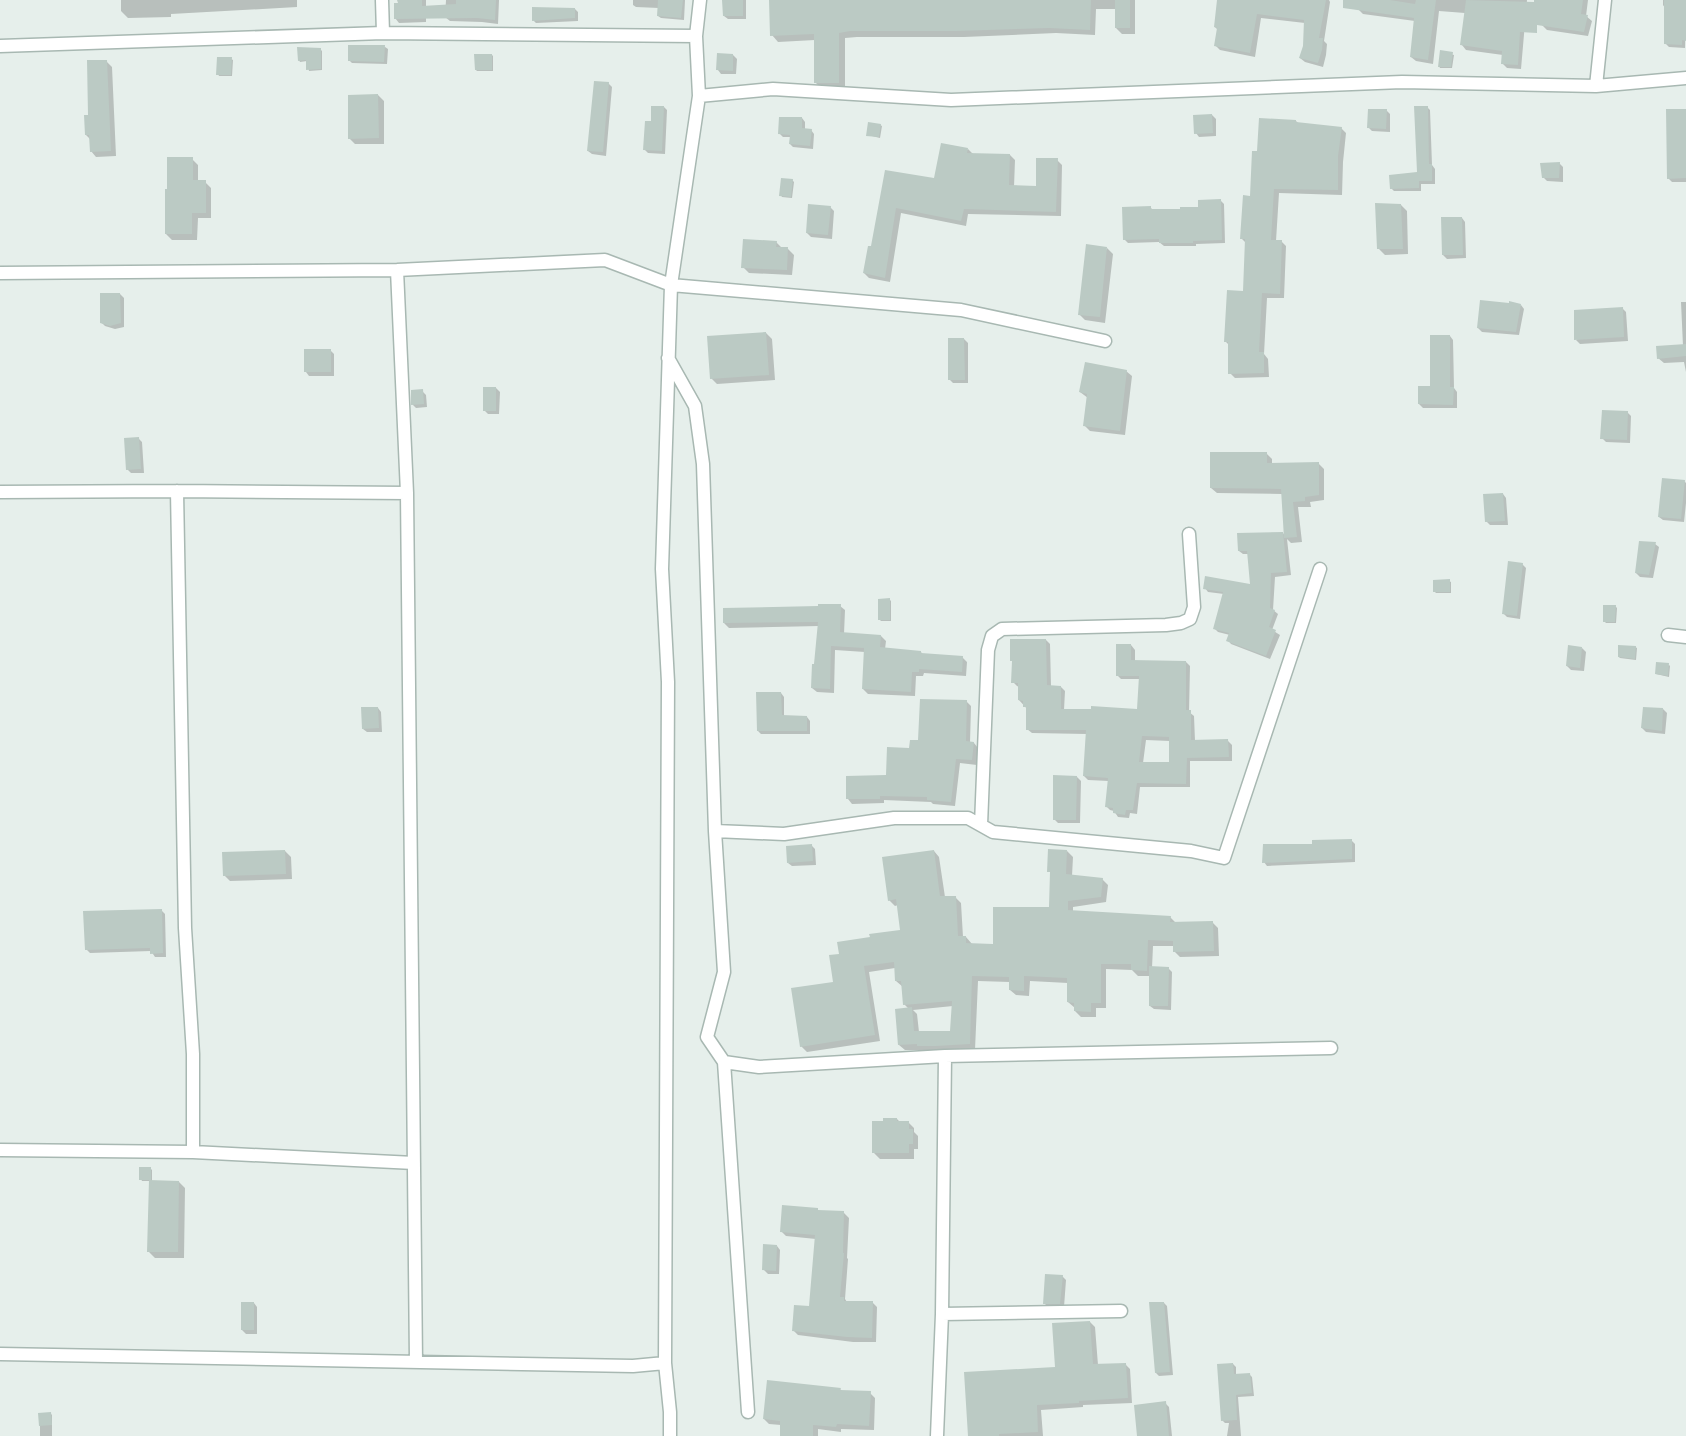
<svg xmlns="http://www.w3.org/2000/svg" width="1686" height="1436" font-family="Lato,sans-serif">
<rect width="100%" height="100%" fill="#e6efeb"/>
<path fill="#0003" fill-rule="evenodd" d="M121,0H297V7L171,14V17L128,18L121,11Z
M399,0H426V22L399,23L395,18Z
M446,0H499L498,24L482,22L450,21L445,17Z
M633,0H685L684,20L661,18L658,16L659,8L636,7L633,5Z
M723,0H746V19H728L724,16Z
M770,0H1135V34H1122L1116,28V9H1096L1095,35L1056,33L964,37H857L845,38V89L821,88L815,82V40L778,42L772,35Z
M1218,0H1329L1330,2L1324,41L1327,44L1326,55L1323,67L1305,62L1300,58L1304,47L1305,23L1261,18L1255,57L1220,50L1215,45L1218,30L1215,27Z
M1360,0H1527L1521,69L1507,68L1503,64V55L1466,50L1462,45L1465,13L1439,11L1433,64L1416,61L1411,57L1415,21L1363,14L1358,9Z
M1546,0H1588L1586,16L1592,21L1588,36L1547,30L1542,25Z
M1663,0H1686L1685,48L1669,47L1666,44L1665,8L1663,5Z
M575,9L578,12V21L536,23L533,20Z
M385,47L388,49L387,64L352,63L349,60Z
M320,49L322,51V70L309,71L307,61L300,62L299,60Z
M1441,52L1454,55L1452,68H1440L1439,66Z
M492,55L493,56V71H477L476,70Z
M733,55L737,59L736,74H721L718,70Z
M231,59L233,60L232,76H219L218,74Z
M106,61L112,67L116,156L96,157L91,151L90,139L86,135L89,116Z
M608,83L612,87L606,156L592,154L588,151Z
M378,95L384,101V144H355L349,138Z
M664,107L667,110L665,154L648,153L644,149L652,122Z
M1427,107L1430,110L1432,165L1435,169V184H1421V191H1394L1391,188L1418,173Z
M1386,110L1390,114V132L1372,131L1369,128Z
M1686,110V182H1672L1668,178Z
M1212,115L1216,119V136L1199,137L1196,133Z
M802,118L805,122V130H811L814,134L813,149L793,147L790,144L791,137H783L780,134Z
M1296,121L1298,123L1341,128L1346,133L1343,162L1342,195L1279,193L1276,241H1281L1286,246L1284,298H1267L1264,354L1268,359L1269,377L1235,378L1230,373L1229,345L1225,341L1244,292L1246,243L1242,239L1252,197L1258,153Z
M880,125L882,126L880,138L868,135Z
M968,149L973,154L1010,155L1015,160L1014,187L1037,188L1057,160L1062,165L1061,216L968,214L966,226L901,213L890,282L869,278L864,273L872,248L886,171L935,180Z
M192,159L198,165V182H205L211,188V218H198L197,240H172L166,234Z
M1559,163L1563,167V182L1547,181L1543,177Z
M792,180L794,182L792,198L782,197L781,195Z
M1220,200L1224,204L1225,243L1196,244V246H1164L1159,242L1128,243L1124,239L1150,207L1153,210L1200,209Z
M1401,205L1407,211L1408,254L1385,255L1379,249Z
M830,207L834,211L832,239L811,237L807,233Z
M1462,218L1465,222L1466,258L1447,259L1443,255Z
M776,242L782,248L788,249L794,255L792,275L749,273L743,267Z
M1107,248L1113,254L1105,323L1085,320L1079,314Z
M120,294L124,298V327L115,329L105,326L101,322Z
M1681,302H1686V372L1684,362L1664,363L1658,358L1683,346Z
M1521,305L1524,309L1519,335L1482,332L1478,328Z
M1622,308L1626,312L1628,341L1580,344L1576,340Z
M766,333L772,339L775,380L717,384L711,378Z
M1450,336L1453,340L1454,388L1457,392V408H1423L1419,404L1431,388Z
M964,339L968,343V383H953L949,379Z
M330,350L334,354V376H309L306,372Z
M1126,371L1132,376L1125,435L1090,431L1085,426L1088,398L1080,392Z
M496,388L500,392L499,414H488L484,410Z
M422,391L426,395L427,407L416,408L412,404Z
M1627,412L1631,416L1630,443L1606,442L1602,438Z
M139,439L142,442L144,473H131L127,469Z
M1266,453L1272,459V464L1318,463L1324,469V500L1310,502L1311,507H1298L1302,542L1291,543L1287,539L1291,575L1275,577L1273,610L1278,614L1272,630L1280,635L1270,659L1231,644L1228,640L1230,635L1218,632L1214,628L1224,594L1208,592L1205,588L1252,585L1248,554H1243L1239,551L1283,533L1285,536L1282,494L1217,493L1211,488Z
M1684,481L1686,483V503L1684,522L1663,520L1659,517Z
M1503,494L1506,498L1508,525H1490L1486,521Z
M1655,544L1659,547L1653,578L1640,577L1636,573Z
M1522,564L1526,568L1520,619L1507,617L1503,613Z
M1449,581L1451,582V593H1436L1435,592Z
M890,600L891,601V621H881L879,619Z
M840,606L845,610L844,634L881,636L886,641L885,649L921,652L923,655L962,657L967,662L966,676L924,673L923,676H916L915,696L868,694L863,689L865,652L835,650L834,693L817,692L812,688L819,626L729,628L724,623Z
M1615,606L1617,608L1616,623H1606L1604,621Z
M1046,640L1050,644L1051,687H1061L1065,691L1064,710H1139L1140,679H1121L1117,675L1131,645L1135,650V661L1186,662L1190,666L1189,712L1194,716L1195,741H1228L1232,745V761H1190V787H1140L1137,814L1130,813L1129,818L1118,817L1114,811L1110,810L1106,806L1109,781L1088,780L1084,776L1087,734L1032,733L1027,729L1028,710L1019,700V687L1017,686L1013,682ZM1146,740L1170,741L1171,763H1143Z
M1635,647L1637,648L1636,660L1620,658L1619,657Z
M1582,648L1586,652L1584,671L1571,670L1567,666Z
M1669,665L1670,666L1669,677L1656,674Z
M781,693L784,697V716L807,717L810,721V734H761L758,731Z
M966,701L971,706L970,743H974L978,748L977,765L960,763L955,806L933,804L931,802L884,800V803L852,804L848,799L887,777L910,749Z
M378,708L381,712L382,732H367L363,729Z
M1663,709L1667,713L1665,734L1646,732L1642,728Z
M1077,777L1081,781L1080,823H1058L1054,819Z
M1351,840L1355,844V862L1267,866L1264,862L1313,845Z
M811,845L815,849L816,865L792,866L788,863Z
M285,851L291,857L292,879L230,881L224,875Z
M934,851L939,857L945,897H955L961,903L963,937H966L972,944L994,945L1050,908L1052,874L1049,871L1067,851L1073,857L1072,876L1102,879L1108,885L1106,902L1073,907V911L1170,917L1176,923L1212,922L1218,928L1219,956L1180,957L1174,951V946H1153L1152,968H1168L1172,972L1171,1010L1154,1009L1150,1006L1151,976H1138L1132,970L1106,969V1008H1096V1017H1081L1075,1011V1008L1068,1002V983L1030,981L1029,996L1016,995L1010,990V982L978,981L975,1050H905L899,1045L909,1009L904,1004L903,987L896,981L895,968L869,972L880,1041L807,1052L801,1046L834,983L840,955L871,938L902,931L898,905L895,906L889,900ZM953,1006L951,1032H919L917,1014L913,1010Z
M161,910L165,914L166,957H155L151,951L90,953L86,949Z
M897,1119L900,1122H908L914,1128V1132L918,1136V1149H914V1159H880L874,1153L884,1122Z
M150,1168L152,1170V1181L179,1182L185,1188L184,1258H155L149,1252L150,1181H142L141,1179Z
M820,1212L844,1213L849,1218L847,1258L848,1259L845,1299L847,1302H872L877,1307L876,1342H853L798,1335L793,1330L810,1308L816,1239L786,1236L781,1231Z
M777,1246L780,1250L779,1274H768L764,1270Z
M1062,1276L1066,1280L1064,1307H1048L1044,1303Z
M254,1303L257,1307V1334H246L242,1330Z
M1164,1303L1167,1306L1173,1375L1159,1376L1156,1373Z
M1090,1322L1095,1327L1098,1365L1125,1364L1130,1369L1132,1403L1083,1405V1407L1041,1410L1043,1436H970L1056,1368Z
M1233,1364L1236,1367V1375L1249,1374L1252,1377L1254,1396L1238,1397L1241,1436H1227L1229,1423H1225L1222,1420Z
M840,1389L842,1391L870,1393L875,1398L874,1430L841,1429V1432L818,1429V1436H781V1425L769,1424L764,1419Z
M1165,1403L1169,1407L1172,1436H1139Z
M40,1414H51L52,1415V1436H40Z"/>
<path fill="#bbcac4" fill-rule="evenodd" d="M397,0H422V6L456,4V0H496L495,20L477,18L394,19V3H398Z
M658,0H683L681,18L657,16Z
M722,0H743V16H723Z
M769,0H1091L1090,30L1049,28L957,31H850L839,33V83H814V34L770,36Z
M1115,0H1130V28H1115Z
M1217,0H1326L1319,38H1323L1322,50L1318,63L1299,58L1303,46L1304,20L1257,14L1250,53L1214,46L1217,28L1214,27Z
M1343,0H1390L1415,4L1416,0H1436L1428,60L1410,57L1414,18L1343,8Z
M1466,0L1534,2V0H1583L1581,14L1588,15L1584,32L1537,25V33L1520,32L1518,65L1501,64L1502,51L1460,45Z
M1664,0H1686V41L1682,40V45L1664,44Z
M532,7L575,8V18L532,21Z
M348,45H385L384,62L348,61Z
M297,47L321,48V69L306,70V60L298,61Z
M1440,50L1453,52L1451,67H1438Z
M717,53L733,54V71L716,70Z
M474,54H492V70H475Z
M217,57H232L231,75H216Z
M87,60H107L111,151L90,152L89,135H85L84,115H88Z
M594,81L609,82L603,152L587,151Z
M378,94L379,138L348,139V95Z
M651,106H664L662,151L643,150L645,121H651Z
M1414,106H1428L1429,164H1432V181H1419V188L1390,189L1389,175L1417,172Z
M1368,109H1387L1386,129L1367,128Z
M1666,109H1686V178L1667,179Z
M1212,114L1213,133L1194,134L1193,115Z
M779,117H802V128L812,129L810,146L789,144L790,135L778,134Z
M1259,118L1296,120V122L1342,127L1338,156V190L1274,189L1271,240H1282L1280,294L1262,293L1259,352H1264V373L1228,374V342H1224L1227,290L1243,291L1245,239H1240L1243,195L1250,196L1252,151H1257Z
M868,122L881,124L879,137L866,136Z
M941,143L968,148L967,153L1010,154L1009,185L1036,186V158H1058L1056,212L964,209L961,221L896,208L885,278L863,273L868,246H871L885,170L934,178Z
M167,157H193V180H206V213H192V234H165V189H167Z
M1560,162L1559,178H1542L1540,163Z
M781,178L793,179L791,197L779,196Z
M1221,199L1222,240L1193,241V243H1159V239L1123,240L1122,207L1151,206V209H1180V207H1198V200Z
M1375,203L1401,204L1403,249H1377Z
M808,204L831,206L828,235L806,233Z
M1441,217H1462L1463,255H1442Z
M743,239L777,241L776,247H788L787,270L741,268Z
M1086,244L1107,247L1100,317L1078,315Z
M100,293H120L121,323L110,326L100,323Z
M1480,300L1509,303V301L1521,304L1516,332L1477,328Z
M1623,307L1624,337L1574,340V310Z
M766,332L769,375L710,379L707,336Z
M1430,335H1450V387H1454L1453,405L1418,404V386H1430Z
M948,338H964L965,380H948Z
M1686,344V356L1657,359L1656,346Z
M304,349H331V372H304Z
M1085,362L1127,370L1120,431L1083,426L1087,394L1079,392Z
M483,387H496V411H483Z
M423,389L424,404L411,405V390Z
M1602,410L1628,411L1627,440L1600,439Z
M139,437L141,469L126,470L124,438Z
M1210,452H1267V463L1319,462V495L1305,497V501L1293,502L1297,537L1284,538L1281,489L1210,488Z
M1662,478L1685,480L1681,519L1658,517Z
M1503,493L1505,521L1485,522L1483,494Z
M1283,532L1287,572L1271,573L1270,608L1275,610L1269,627L1276,630L1266,656L1226,641L1229,633L1213,629L1223,592L1203,589L1205,576L1250,584L1247,551H1238L1237,533Z
M1639,541L1656,542L1649,575L1635,573Z
M1508,561L1523,563L1517,616L1502,614Z
M1450,579V592H1433V580Z
M890,598V620H878V599Z
M818,604H841L840,632L881,635L880,647L921,651V653L963,656L962,672L919,669V672H912L911,692L862,689L864,648L831,646L830,689L811,688L812,664H814L818,622L723,623V608L818,606Z
M1603,605H1616L1615,622H1603Z
M1010,639H1046L1047,685L1061,686V709H1091V706L1137,709L1139,676H1116V644H1131V660L1186,661V710H1191V740L1228,739L1229,757L1187,758L1186,784L1137,783L1133,810H1126L1125,815L1113,813V808L1105,807L1108,778L1083,776L1086,730H1026V707H1023V701L1018,700V683H1011L1012,661H1010ZM1142,736L1169,737V762H1139Z
M1568,645L1582,647L1580,668L1566,666Z
M1618,645L1636,646L1635,659L1618,657Z
M1656,662L1669,663L1668,676L1655,674Z
M756,692H781L782,715L807,716V731H757Z
M920,699L967,700L966,741L974,742L972,760L956,759L951,802L927,800V797L880,796V799H846V776L886,775L887,747L909,748L910,740H918Z
M361,707H378L379,728L362,729Z
M1643,707L1663,708L1662,731L1641,728Z
M1053,775L1077,776L1076,820H1053Z
M1352,839V859L1262,863L1263,844H1312V840Z
M812,844L813,861L787,863L786,846Z
M1048,849L1067,850L1066,874L1103,878L1101,897L1068,901V910L1171,916L1170,922L1213,921L1214,951L1173,952V941L1148,940L1147,971L1131,970V964H1101V1003H1091V1012L1074,1011V1003L1067,1002V978L1024,976V991L1009,990V977L972,976L970,1044L936,1046H917V1044L898,1045L895,1009L912,1007L914,1031H950L952,1001L903,1005L901,981H895L894,962L864,966L875,1035L800,1047L791,988L833,982L829,955L839,954L837,942L870,937L869,934L900,930L896,899L888,901L882,857L934,850L940,896H956L958,936H966V943L993,944V907H1049L1050,872H1047Z
M285,850L286,874L223,876L222,852Z
M162,909L163,953L150,954V948L85,950L83,911Z
M1149,966L1169,967L1168,1006H1149Z
M883,1118H897V1121H909V1129H913V1144H909V1153H872V1121H883Z
M139,1167H151V1180H139Z
M149,1180L179,1181L178,1252H147Z
M782,1205L818,1208V1210L844,1211L843,1253H844L840,1297H844V1301H873L872,1338L847,1337L792,1331L794,1305L809,1306L815,1235L780,1232Z
M763,1244L777,1245L776,1271L762,1270Z
M1045,1274L1063,1275L1060,1304H1043Z
M241,1302H254V1330H241Z
M1149,1302H1164L1170,1372L1155,1373Z
M1090,1321L1093,1364L1126,1363L1128,1398L1079,1401V1403L1037,1405L1038,1432L999,1434V1436H968L964,1372L1055,1367L1052,1323Z
M1233,1363L1234,1374L1250,1373L1252,1393L1236,1395L1237,1420L1221,1421L1217,1364Z
M767,1380L841,1388L840,1390L871,1391L869,1426L837,1424L836,1427L813,1425V1436H780V1421L763,1419Z
M1166,1401L1169,1436H1137L1134,1405Z
M51,1412L52,1425L39,1426L38,1413Z"/>
<g fill="none" stroke-linecap="round" stroke-linejoin="round">
<g stroke="#a8b8b2" stroke-width="15">
<path id="minor" d="M382,0L383,33
M0,46L383,33L696,36
M1596,86L1605,0
M699,96L773,89L951,100L1402,82L1596,86L1686,78
M397,270L407,493L416,1362
M0,273L397,270L605,260L671,285L699,96L696,36L700,0
M668,358L695,406L703,464L715,831L724,972L707,1037L724,1062L748,1412
M177,491L185,928L193,1054V1152
M0,492L177,491L407,493
M1668,635L1686,637
M981,825L988,650L992,636L1002,629L1166,625L1181,623L1190,619L1194,607L1189,534
M715,831L784,834L894,818H968L993,832L1191,851L1224,858L1320,569
M724,1062L759,1067L945,1056L1331,1048
M0,1150L193,1152L414,1163
M942,1314L1121,1311
M0,1354L633,1366L665,1363
M670,1436V1412L665,1363L668,682L662,569L671,285L961,310L1105,341
M937,1436L942,1314L945,1056"/>
</g>
<use href="#minor" stroke="#fff" stroke-width="12"/>
</g>
</svg>
